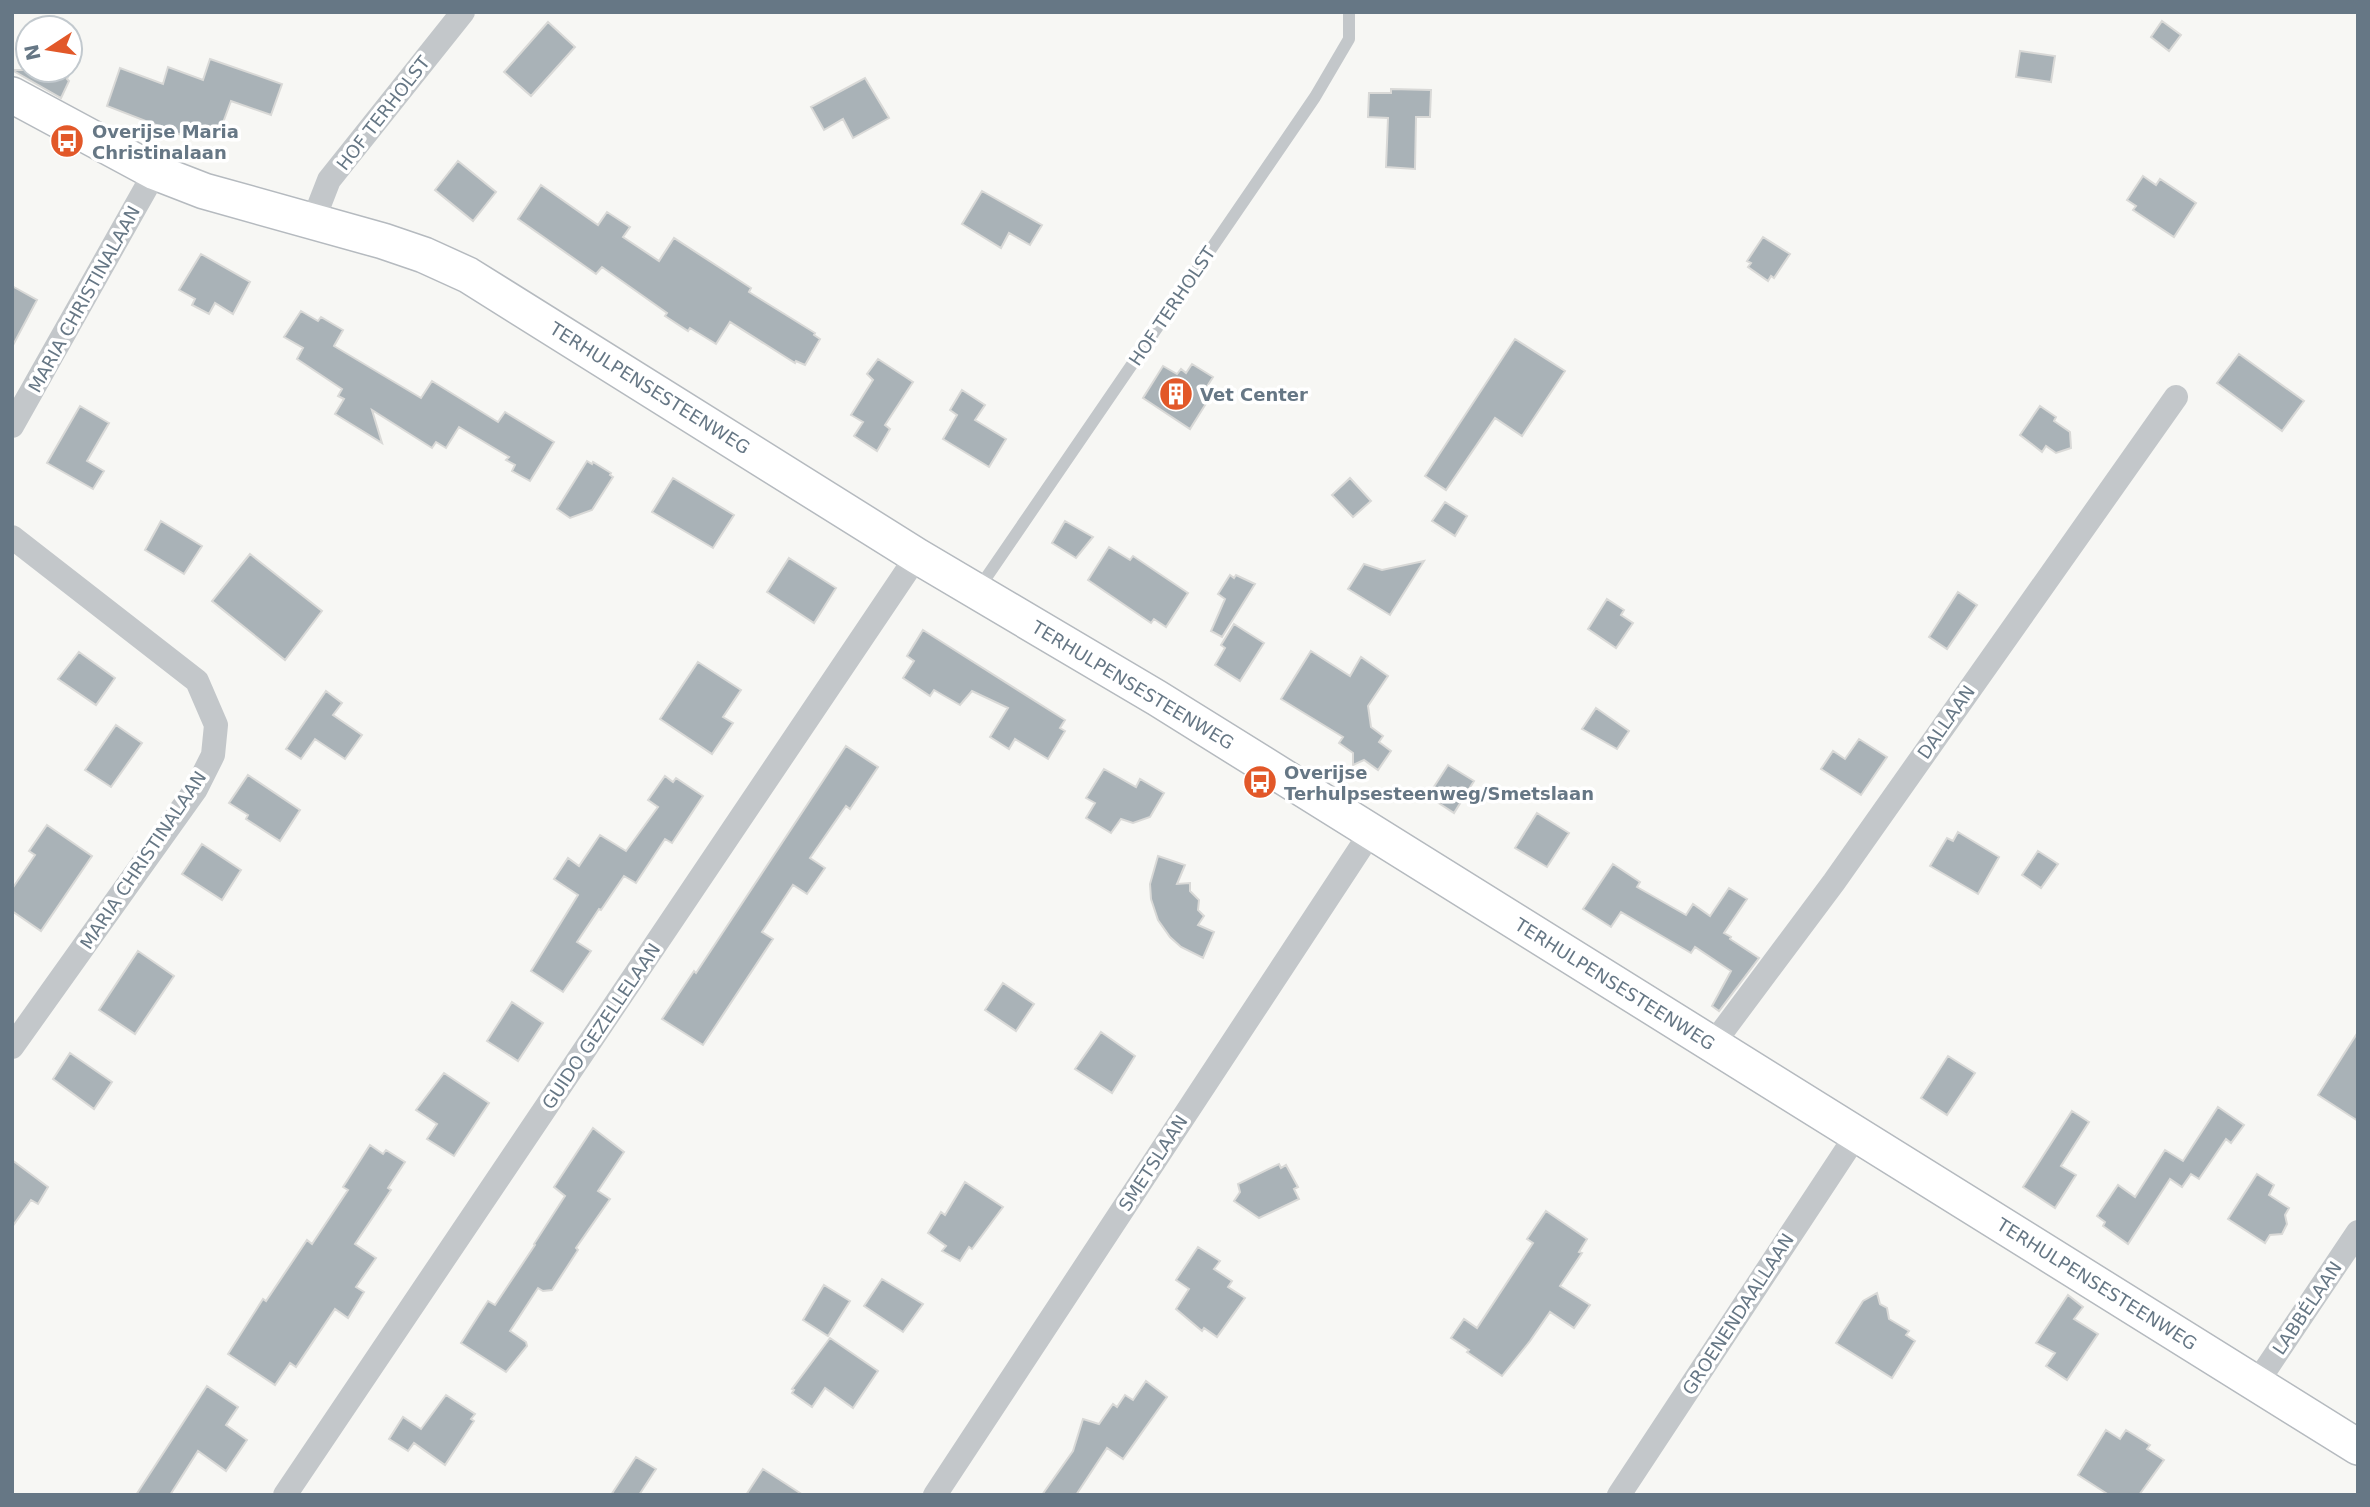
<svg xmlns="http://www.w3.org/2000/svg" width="2370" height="1507" font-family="'DejaVu Sans',sans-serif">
<rect width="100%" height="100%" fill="#f7f7f4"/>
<path fill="#a9b2b7" stroke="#d9d9d7" stroke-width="2" d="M2162,21L2181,35L2169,51L2151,37Z
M548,22L575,47L531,96L504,72Z
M2020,51L2055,56L2051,82L2016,77Z
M210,59L282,84L271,115L231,101L217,139L186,129L184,136L107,106L120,68L163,84L168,67L203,80Z
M12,70H71L67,79L69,81L61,98Z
M865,78L889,118L853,138L843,119L824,130L811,107Z
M1391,89L1431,90L1430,117H1416L1415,169L1386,167L1388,118L1368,117L1369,93H1391Z
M458,161L496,192L473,221L435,190Z
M2143,176L2156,185L2160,179L2196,203L2174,237L2133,210L2136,206L2127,200Z
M541,185L598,225L607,212L630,227L623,237L659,261L674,238L751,288L749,292L815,333L814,335L820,339L805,365L796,361L795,363L730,322L716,344L690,328L688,331L665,316L667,313L602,267L596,274L518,219Z
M982,191L1042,225L1030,245L1009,233L1001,248L962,224Z
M1763,237L1790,254L1774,278L1771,276L1768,281L1748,267L1751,263L1747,261Z
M201,254L250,282L233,314L215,303L209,314L192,305L195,299L179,290Z
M12,286L37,300L12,347Z
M301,311L318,321L321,317L343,330L334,346L421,398L432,381L498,422L505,412L554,442L530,481L512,471L515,465L506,460L509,457L459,427L446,448L436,442L432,448L372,410L382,443L335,414L344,399L338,396L342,389L297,359L303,348L284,337Z
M1515,339L1565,371L1522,436L1495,418L1446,490L1425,476Z
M2239,354L2304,401L2282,431L2217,383Z
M878,359L913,382L885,425L890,429L877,451L854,436L863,422L851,415L873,380L867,374Z
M1192,364L1213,377L1206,388L1209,391L1204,399L1207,402L1190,429L1143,398L1163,366L1177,374L1181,369L1186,373Z
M962,390L985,405L975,420L1006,439L989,467L943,439L957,415L950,410Z
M80,406L109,423L87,461L104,471L93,489L47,463Z
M2040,406L2056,417L2054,421L2070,432L2071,448L2056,453L2046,446L2042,452L2020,435Z
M587,461L592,464L593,462L611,473L610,475L613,477L592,510L570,518L557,509Z
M673,478L734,515L713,548L652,512Z
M1350,478L1371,501L1353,517L1332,495Z
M1445,502L1467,516L1455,536L1432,521Z
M161,521L202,546L184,574L145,550Z
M1065,521L1093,537L1076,558L1052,543Z
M1109,547L1130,560L1133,556L1188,593L1166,627L1154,619L1151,623L1088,580Z
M250,554L322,611L285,660L212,601Z
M789,558L836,588L814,623L767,592Z
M1424,561L1390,615L1348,589L1364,564L1382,570Z
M1230,575L1234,578L1236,575L1255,584L1222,637L1211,631L1225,599L1218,594Z
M1958,592L1977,605L1947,649L1929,637Z
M1607,599L1624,610L1621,615L1633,623L1616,648L1588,629Z
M1234,624L1264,643L1240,681L1215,665L1225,648L1221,645Z
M923,630L1065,720L1060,728L1065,731L1048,759L1015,739L1009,749L990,737L1008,708L972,691L960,705L934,690L930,696L903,678L914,661L907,656Z
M1311,651L1350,676L1361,657L1388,676L1368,706L1371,727L1383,736L1379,742L1391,751L1378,770L1364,760L1353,765V753L1339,743L1343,737L1281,699Z
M79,652L115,678L96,705L58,679Z
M698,662L741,690L723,717L733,723L712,754L660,719Z
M326,691L342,703L333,715L362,735L345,759L315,739L301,759L286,749Z
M1596,708L1629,731L1617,749L1582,729Z
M116,725L142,743L111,787L85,770Z
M1859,739L1887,757L1861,795L1821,769L1833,751L1845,759Z
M846,746L878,767L850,809L846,806L810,858L825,868L807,894L793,885L762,932L773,939L703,1045L662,1019L694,971L696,973Z
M1448,765L1474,781L1454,813L1428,796Z
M1104,769L1136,787L1140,779L1164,793L1150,817L1133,823L1121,819L1111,833L1086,818L1095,803L1086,798Z
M248,775L300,810L280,841L246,819L248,815L229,803Z
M665,776L673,782L676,778L703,796L672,843L665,839L636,883L624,876L601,910L599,909L577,942L591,951L563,992L531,971L578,895L554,879L568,858L579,866L600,835L626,851L658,807L648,800Z
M1537,813L1569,833L1547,867L1515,848Z
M47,825L92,856L41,931L12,911V889L35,855L29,851Z
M1958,832L1999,857L1978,894L1930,866L1947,838L1953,841Z
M202,844L241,870L222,900L182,874Z
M2038,851L2058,864L2041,888L2022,875Z
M1158,856L1185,865L1177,884L1190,883V891L1199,900L1198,910L1204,916L1198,925L1214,932L1203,958L1181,947L1170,937L1158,920L1151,899L1150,884Z
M1613,864L1640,882L1637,887L1686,915L1693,904L1710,916L1729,888L1747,899L1724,933L1731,937L1730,939L1759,958L1719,1011L1712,1006L1731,971L1695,947L1691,953L1621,912L1611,927L1583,909Z
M138,951L174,976L135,1034L99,1010Z
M1003,983L1034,1004L1016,1031L985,1010Z
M512,1002L543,1023L518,1061L487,1041Z
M1101,1032L1135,1056L1112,1093L1075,1069Z
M2358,1032V1121L2318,1095Z
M70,1053L112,1082L94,1109L53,1079Z
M1948,1056L1975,1073L1947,1115L1921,1098Z
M444,1073L489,1103L454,1156L427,1139L437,1124L416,1110Z
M2218,1107L2244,1125L2231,1143L2226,1139L2199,1179L2191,1174L2182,1187L2170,1179L2128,1244L2103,1226L2105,1222L2097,1216L2118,1185L2135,1197L2165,1150L2183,1161Z
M2072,1111L2089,1122L2061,1166L2076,1175L2055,1208L2023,1187Z
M593,1128L624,1152L598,1191L610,1199L576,1248L578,1250L552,1290L543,1291L538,1288L510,1331L526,1342L527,1346L506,1372L461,1343L488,1301L495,1305L535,1245L534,1244L565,1196L554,1187Z
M370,1145L383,1154L386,1150L405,1162L388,1188L391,1190L355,1244L376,1258L356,1287L364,1292L348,1318L335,1309L296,1367L290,1363L275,1385L228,1354L263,1299L266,1301L307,1240L312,1244L348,1190L343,1187Z
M12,1160L48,1187L38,1204L31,1200L12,1227Z
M1279,1164L1281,1168L1286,1165L1298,1187L1294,1189L1299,1199L1259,1218L1234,1201L1240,1192L1238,1184Z
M2257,1174L2274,1185L2269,1195L2289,1208L2285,1215L2287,1224L2282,1234L2270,1235L2265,1243L2228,1219Z
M965,1182L1003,1207L972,1249L969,1247L960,1261L942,1251L946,1246L928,1233L941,1212L945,1215Z
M1546,1211L1587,1239L1579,1252L1582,1253L1560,1286L1590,1305L1574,1328L1550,1312L1530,1341L1502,1376L1467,1352L1469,1350L1451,1338L1464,1319L1477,1328L1533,1243L1527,1239Z
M1198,1247L1220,1261L1214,1269L1232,1281L1228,1287L1245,1298L1217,1337L1204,1328L1202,1331L1176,1309L1189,1289L1176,1280Z
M882,1279L923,1304L903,1332L864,1306Z
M824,1285L850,1301L828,1336L803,1320Z
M1877,1293L1880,1304L1887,1308L1889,1319L1909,1331L1906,1335L1915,1341L1892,1378L1836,1343L1863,1301Z
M2068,1295L2083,1307L2074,1319L2098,1334L2067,1380L2046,1366L2055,1353L2036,1343Z
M830,1338L878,1371L853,1408L825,1388L812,1407L792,1393L794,1390L792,1389Z
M1146,1381L1167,1397L1123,1459L1107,1448L1076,1495H1042L1073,1451L1083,1419L1099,1424L1113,1404L1117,1407L1125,1395L1133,1400Z
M207,1386L238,1407L226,1425L247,1440L226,1471L198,1451L170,1495H136Z
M446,1395L475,1414L471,1419L474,1421L445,1465L414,1443L408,1451L389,1439L403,1417L421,1429Z
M2106,1430L2120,1439L2126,1430L2150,1445L2147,1449L2164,1460L2139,1495H2109L2078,1475Z
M636,1457L656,1469L639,1495H611Z
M763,1469L803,1495H746Z"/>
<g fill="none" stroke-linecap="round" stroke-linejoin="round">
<g stroke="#b5babf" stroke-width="38">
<path id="secondary" d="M12,95L155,172L204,191L383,241L424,255L468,275L917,556L1157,698L2358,1447"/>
</g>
<path stroke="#c3c7ca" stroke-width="12" d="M977,591L1315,97L1349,39V12"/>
<path stroke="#c3c7ca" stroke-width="24" d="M313,221L329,180L463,12
M12,426L155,172
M12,537L197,681L216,725L213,755L196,789L12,1047
M1713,1044L1834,882L2176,397
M2256,1384L2358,1232
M285,1495L917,556
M935,1495L1371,832
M1619,1495L1857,1134"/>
<use href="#secondary" stroke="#fff" stroke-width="35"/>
</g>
<defs>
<g id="bus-disc" transform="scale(1.75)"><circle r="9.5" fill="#e25829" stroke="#fff"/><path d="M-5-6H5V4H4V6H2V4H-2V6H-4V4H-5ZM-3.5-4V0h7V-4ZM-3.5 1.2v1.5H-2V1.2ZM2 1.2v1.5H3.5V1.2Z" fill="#fff"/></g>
<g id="building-disc" transform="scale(1.75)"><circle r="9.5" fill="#e25829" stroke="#fff"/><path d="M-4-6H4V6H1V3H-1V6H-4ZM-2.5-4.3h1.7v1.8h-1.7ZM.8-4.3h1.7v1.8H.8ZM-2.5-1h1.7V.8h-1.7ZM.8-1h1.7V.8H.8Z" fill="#fff"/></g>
</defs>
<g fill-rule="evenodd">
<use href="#bus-disc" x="67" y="141"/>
<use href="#building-disc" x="1176" y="394"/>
<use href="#bus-disc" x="1260" y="782"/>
</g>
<g text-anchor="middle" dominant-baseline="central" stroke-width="7" stroke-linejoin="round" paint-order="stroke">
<g font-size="18" fill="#667785" stroke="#fff">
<text transform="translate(383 113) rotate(-52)">HOF TERHOLST</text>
<text transform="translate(84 299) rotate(-61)">MARIA CHRISTINALAAN</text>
<text transform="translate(1172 306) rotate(-56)">HOF TERHOLST</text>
<text transform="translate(650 388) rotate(32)">TERHULPENSESTEENWEG</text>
<text transform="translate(1133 685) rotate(31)">TERHULPENSESTEENWEG</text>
<text transform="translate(1946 722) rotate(-55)">DALLAAN</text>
<text transform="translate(143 860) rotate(-56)">MARIA CHRISTINALAAN</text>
<text transform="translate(1615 984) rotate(32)">TERHULPENSESTEENWEG</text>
<text transform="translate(601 1026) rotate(-56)">GUIDO GEZELLELAAN</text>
<text transform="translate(1153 1163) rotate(-57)">SMETSLAAN</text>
<text transform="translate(2097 1284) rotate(32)">TERHULPENSESTEENWEG</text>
<text transform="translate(2307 1308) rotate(-56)">LABBÉLAAN</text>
<text transform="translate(1738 1314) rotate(-57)">GROENENDAALLAAN</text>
</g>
<g font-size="18" font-weight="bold" fill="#667785" stroke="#fff" text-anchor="start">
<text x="92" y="131">Overijse Maria<tspan x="92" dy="21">Christinalaan</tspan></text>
<text x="1200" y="394">Vet Center</text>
<text x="1284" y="772">Overijse<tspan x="1284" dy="21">Terhulpsesteenweg/Smetslaan</tspan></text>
</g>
</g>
<rect width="2370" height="1507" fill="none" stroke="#667785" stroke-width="28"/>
<g transform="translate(49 49) rotate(258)"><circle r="33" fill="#ffffff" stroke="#c2c9ce" stroke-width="2"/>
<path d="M0-5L12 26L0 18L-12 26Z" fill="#e25829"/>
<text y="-10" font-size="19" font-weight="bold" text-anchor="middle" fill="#667785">N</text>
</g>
</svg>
